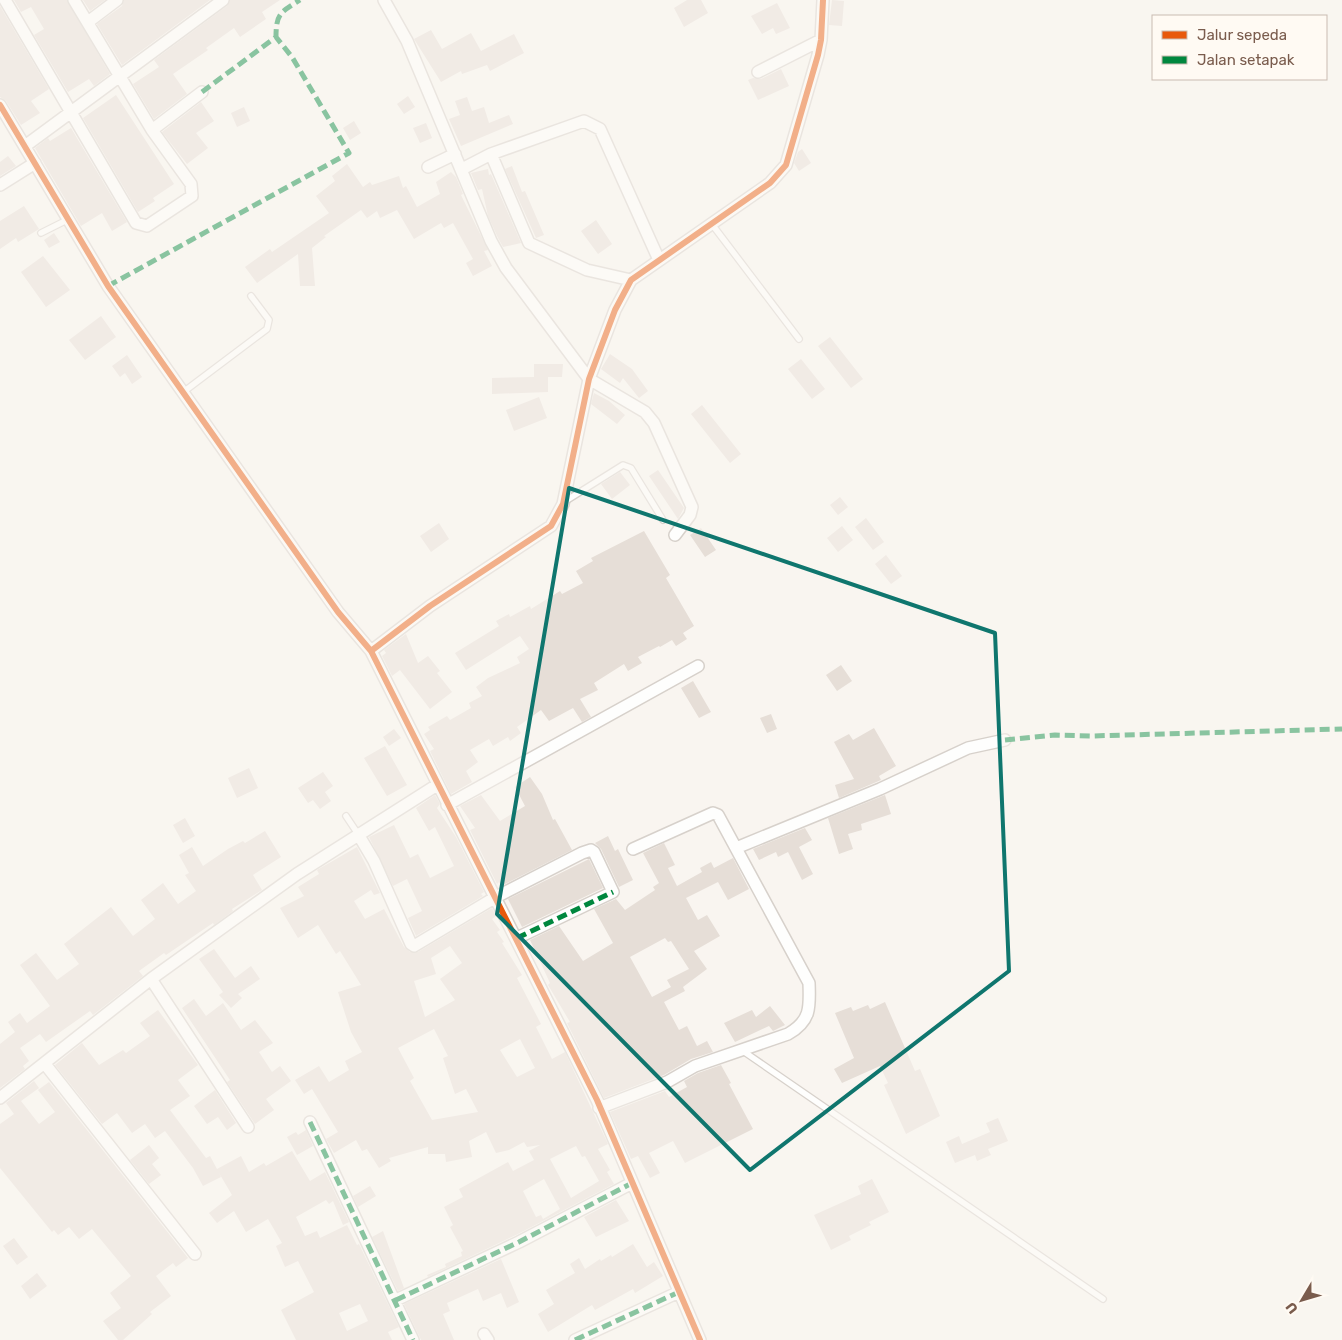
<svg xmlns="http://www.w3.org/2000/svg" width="1342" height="1340" font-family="Rubik,sans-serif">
<rect width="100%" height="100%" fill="#f9f5f0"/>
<path fill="#e6ded7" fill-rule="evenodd" d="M14,0H67L110,74L94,86L89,79L68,92L34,35L44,29L31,7L21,12Z
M83,0H105L90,11Z
M124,0H210L122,65L97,24L122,6Z
M230,0H280L262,12L266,19L240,37L234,28L206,48L208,50L173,74L187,94L154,119L133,84L159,67L154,60L227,6Z
M687,0H701L708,13L684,27L674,8Z
M832,0L844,1L842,26L829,25Z
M777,3L790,28L776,34L773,28L762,34L751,16Z
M0,6L49,89L31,101L40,113L21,125L6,101L0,97Z
M431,30L442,49L471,33L481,51L514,34L524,53L490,71L487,65L462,74L461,71L441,82L414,39Z
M781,69L789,86L758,100L748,80L753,78L761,79Z
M116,95L174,184L153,198L155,201L138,212L83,118Z
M408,96L415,107L404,114L397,104Z
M467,97L472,111L484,107L489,123L509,115L513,124L461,146L449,119L460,115L455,101Z
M201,102L214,121L196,133L208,148L187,164L162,132Z
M244,107L250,121L237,127L231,113Z
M354,121L361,133L350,140L343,128Z
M426,123L432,138L420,143L413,128Z
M71,128L127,222L112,231L102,213L81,226L35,148L48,138L50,141Z
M802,149L811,163L799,171L794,163L798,152Z
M8,156L16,166L0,176V162Z
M347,164L363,187L370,182L372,185L399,176L403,188L406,186L417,207L440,194L436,182L451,172L456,177L463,194L461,195L488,250L484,251L492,266L473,276L466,263L473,259L453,223L444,228L441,223L414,239L397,210L380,218L377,211L367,218L361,210L324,236L326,237L312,248L315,286H300L298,254L257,283L245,267L270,249L272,252L329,213L316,196L335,181L332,176Z
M512,166L522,192L525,191L544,235L536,238L505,169Z
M488,169L489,175L491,174L521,243L503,247L498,238L488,216L482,189L478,190L471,173Z
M24,206L39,229L18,242L16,238L0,249V221Z
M596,220L612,244L598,254L581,231Z
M54,233L60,242L49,248L44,240Z
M43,256L70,290L46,307L21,272Z
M101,316L116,337L85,360L69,340Z
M830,337L863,379L851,388L818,346Z
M610,354L632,369L648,391L639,398L623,378L620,383L601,369Z
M127,355L142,377L132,384L125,373L120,377L112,366Z
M801,359L825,389L812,399L788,369Z
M534,364H563L562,377H548V392L492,394V378L534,377Z
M594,393L609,401L625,415L617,424L591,404Z
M539,397L547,418L514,431L506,410Z
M702,405L741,454L730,463L691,414Z
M658,470L684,508L678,519L649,476Z
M620,472L630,485L612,499L601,484Z
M840,497L848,507L838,515L830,505Z
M866,518L884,542L873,550L855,527Z
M439,523L449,539L431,552L420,536Z
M842,526L853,540L838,552L827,538Z
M701,528L716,550L705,557L690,535Z
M644,531L670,575L666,578L694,626L683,633L687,639L676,646L672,640L660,647L659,646L638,657L642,663L628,671L624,664L594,683L598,690L580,699L591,717L582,722L573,708L549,721L541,710L517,727L521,733L510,741L508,737L493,746L489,739L470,750L478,762L466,771L472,782L451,794L430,751L434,749L424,734L430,730L428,727L447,716L450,720L471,708L469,703L482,696L476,687L488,678L520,663L517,657L529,649L520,636L466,670L455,653L499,626L496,621L509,614L510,617L530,606L531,609L560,591L562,594L583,583L576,571L593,561L591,558Z
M886,555L902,576L891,584L875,564Z
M406,634L418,663L428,656L440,671L437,673L452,692L430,709L400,670L392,676L382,656L386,653L384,650Z
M841,665L852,681L837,691L826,675Z
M693,681L711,712L699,718L681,688Z
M771,714L777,729L767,733L760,718Z
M874,728L896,766L879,776L881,780L839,798L835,785L854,779L834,742L849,734L853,740Z
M394,729L401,738L389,746L383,737Z
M385,746L407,785L387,796L364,758Z
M249,768L258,788L237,798L228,778Z
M323,772L333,786L325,792L331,801L320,809L313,800L308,803L298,788Z
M530,777L542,794L553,820L555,819L572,850L501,886L499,882L497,884L470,830L475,828L460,806L481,795L500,821L525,806L515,787Z
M435,795L440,804L437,808L456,837L484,892L481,894L483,896L416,936L408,918L422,911L407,879L393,886L369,837L394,825L410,858L418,854L430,878L454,866L435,827L429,831L416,808Z
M885,795L891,814L861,824L862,830L848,834L853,849L839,854L828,818Z
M185,818L195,836L183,843L173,825Z
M805,828L812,840L799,847L813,874L802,880L788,852L778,857L776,852L759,860L753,849Z
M265,831L281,857L253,875L262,890L232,909L233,911L214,925L213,923L166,955L164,953L139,971L143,976L93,1015L90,1011L46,1042L40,1034L20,1048L29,1061L23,1066L25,1069L0,1088V1044L15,1032L8,1022L20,1013L27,1023L50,1006L20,965L36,953L57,980L79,964L64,944L111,907L133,936L155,919L141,900L163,883L178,904L196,891L185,875L189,873L179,855L192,847L203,866L228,849L243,841L245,843Z
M608,836L615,851L618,849L633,880L619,887L601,849L595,843Z
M664,843L675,865L668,868L677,886L702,872L700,868L711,862L714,868L733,858L749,889L728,900L718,882L686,898L698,920L707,915L720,936L694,951L707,969L683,987L685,991L664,1002L679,1030L687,1026L697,1046L707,1041L713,1052L691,1059L664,1075L604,1098L567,1023L570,1022L548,985L550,983L530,940L559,926L583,961L613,943L594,909L616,899L625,910L655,890L653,887L659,883L643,853ZM665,938L668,942L671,941L689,969L667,980L671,987L652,997L630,957Z
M357,847L380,893L374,895L371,890L354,901L365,919L384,909L404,947L410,952H418L492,908L496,916L492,919L500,930L497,932L504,942L502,943L522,975L517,978L541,1024L536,1027L552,1059L565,1052L608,1144L598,1149L610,1170L607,1172L614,1184L516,1235L428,1277L427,1275L446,1267L445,1264L462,1256L461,1252L463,1251L450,1227L453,1225L444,1207L463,1197L459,1189L508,1162L513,1171L534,1160L529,1151L540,1145L527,1147L524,1142L509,1150L496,1153L486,1132L469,1141L472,1157L446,1162L445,1154H428V1147L389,1158L391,1161L379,1168L367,1149L362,1151L356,1140L334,1153L326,1139L338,1132L312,1089L304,1094L295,1080L319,1066L329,1082L349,1070L345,1061L362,1052L351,1032L338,992L361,985L340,951L336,954L318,925L298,938L280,908L304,896L298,887L319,874L317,870ZM450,946L462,963L440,979L455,1000L425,1017L414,981L436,974L431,958ZM434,1029L448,1056L443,1058L455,1094L466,1089L478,1112L432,1120L410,1081L414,1078L398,1048ZM520,1039L535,1068L517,1077L500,1050ZM576,1146L582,1157L585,1156L599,1181L571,1198L550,1159ZM544,1179L560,1209L543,1219L541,1215L536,1217L523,1191Z
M589,859L603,888L522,927L508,899Z
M214,949L235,978L251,966L260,979L238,994L242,998L231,1008L219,995L223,992L199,959Z
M194,999L206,1016L223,1003L241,1030L255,1020L273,1043L259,1052L272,1072L280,1066L291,1081L266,1099L274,1110L255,1124L227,1082L230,1080L182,1008Z
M885,1002L915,1071L920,1069L940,1116L906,1134L884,1085L888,1083L880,1066L842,1083L834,1069L854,1058L835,1013L851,1007L853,1011L868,1005L870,1009Z
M770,1006L785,1025L773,1031L769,1026L735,1042L724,1023L752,1010L756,1017Z
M158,1010L198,1065L178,1080L190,1096L170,1110L206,1158L210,1156L217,1169L241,1156L249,1172L264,1163L266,1166L292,1151L310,1181L325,1172L349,1222L343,1225L333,1201L329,1204L326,1200L296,1217L305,1236L317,1231L320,1238L347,1225L357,1245L359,1244L399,1327L388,1332L392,1340H296L281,1310L314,1292L298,1261L285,1267L276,1246L282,1243L268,1219L246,1232L234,1211L217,1223L209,1213L232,1195L219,1173L221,1177L203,1186L193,1168L165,1131L155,1138L145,1124L132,1133L117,1113L102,1124L55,1065L82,1043L99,1065L123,1050L126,1053L150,1036L140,1023ZM360,1304L368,1321L347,1331L339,1313Z
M721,1065L731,1083L729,1084L753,1129L685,1163L673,1141L649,1153L660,1173L650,1178L638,1156L631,1159L610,1112L665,1091L669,1097L687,1087L684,1081L698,1073Z
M34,1081L39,1088L21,1101L39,1124L55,1112L38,1090L49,1082L188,1258L176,1267L173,1263L156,1276L171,1296L150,1312L152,1314L123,1340H118L103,1321L121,1308L110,1293L131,1276L92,1229L79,1239L69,1227L58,1235L54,1230L52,1232L0,1168V1124L14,1114L6,1103Z
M215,1090L236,1123L227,1130L218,1117L207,1124L194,1106Z
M998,1118L1008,1141L988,1149L991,1155L977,1161L975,1155L955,1163L946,1142L959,1136L962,1144L990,1132L986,1123Z
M306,1130L313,1146L297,1155L287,1137L296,1132L298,1135Z
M149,1145L159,1158L152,1164L161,1175L149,1184L130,1160Z
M872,1179L889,1212L869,1222L871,1225L849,1236L851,1240L831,1250L814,1215L861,1194L858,1186Z
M370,1186L376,1196L358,1207L353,1196Z
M616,1200L629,1221L596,1237L584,1217Z
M383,1231L404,1288L409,1286L398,1291L372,1237Z
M14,1238L28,1257L17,1265L3,1246Z
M633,1244L647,1267L654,1262L663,1276L635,1293L633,1289L595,1310L592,1305L548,1332L538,1314L554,1304L546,1290L575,1273L570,1264L579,1258L585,1269L600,1259L601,1261L611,1255L612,1257Z
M501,1259L519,1302L507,1308L501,1293L483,1301L478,1289L447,1303L450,1311L443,1314L454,1340H421L404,1304Z
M37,1273L47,1286L30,1299L21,1286Z"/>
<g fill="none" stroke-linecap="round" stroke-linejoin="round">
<g stroke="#d7d1cb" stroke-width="8">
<path id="lane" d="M711,223L799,339
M41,233L67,220
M182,393L267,329L269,320L251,296
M564,502L623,465L631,468L663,520
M346,816L358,834
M743,1051L1103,1299"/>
</g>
<g stroke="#d7d1cb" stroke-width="14">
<path id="street" d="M5,0L136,223L147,226L192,196L191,184L152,130L74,0
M384,0L407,41L491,241L506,268L589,379L645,412L654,423L692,507L690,515L675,535
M88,22L117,0
M758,72L821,40
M0,105L108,286L338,612L371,651L597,1100L700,1340
M152,130L202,92
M25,146L223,0
M491,154L584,121L600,129L659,260
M428,167L455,154
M462,169L491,154L529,243L587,270L631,280
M0,185L35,163
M371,651L430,606L551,526L563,504L589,379L615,310L631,280L770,183L786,165L818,55L821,40L823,0
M447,805L698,666
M358,834L374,861L411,944L414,946L496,897L582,853L591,850L594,852L613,892L517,938
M736,848L880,789L968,748L1005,740
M151,979L248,1127
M45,1064L195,1254
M0,1098L151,979L297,874L437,785
M599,1108L667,1082L695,1066L788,1034C811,1021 810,1007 809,983L718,815L713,813L633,849
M310,1122L413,1340
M396,1300L519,1242L632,1183
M484,1334L488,1340
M575,1340L679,1292"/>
</g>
<use href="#lane" stroke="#fefefd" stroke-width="5.5"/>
<use href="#street" stroke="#fefefd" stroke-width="11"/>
<path stroke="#00873e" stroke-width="5" stroke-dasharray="10 5" stroke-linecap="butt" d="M202,92L276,37C276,13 281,12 300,0
M108,286L349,153L292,57L276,37
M1005,740L1055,735L1091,736L1342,729
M517,938L613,892
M310,1122L413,1340
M396,1300L519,1242L632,1183
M575,1340L679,1292"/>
<g stroke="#fffaf3" stroke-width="9">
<path id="cycleway" d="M0,105L108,286L338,612L371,651L597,1100L700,1340
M371,651L430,606L551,526L563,504L589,379L615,310L631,280L770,183L786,165L818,55L821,40L823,0"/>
</g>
<use href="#cycleway" stroke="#e8590c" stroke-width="6"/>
</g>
<path d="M0 0H1342V1340H0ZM569,488L995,633L1009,971L750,1170L497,914Z" fill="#f9f5f0" fill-opacity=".55" fill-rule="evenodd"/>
<path fill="none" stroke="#0f766e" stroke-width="4" stroke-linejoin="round" d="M569,488L995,633L1009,971L750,1170L497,914Z"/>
<rect x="1152" y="15" width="175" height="65" fill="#fffaf3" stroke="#cabbb1"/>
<rect x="1162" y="31" width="25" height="8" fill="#e8590c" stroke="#cabbb1"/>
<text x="1197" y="40" font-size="15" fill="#7a5c4d">Jalur sepeda</text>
<rect x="1162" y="56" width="25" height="8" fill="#00873e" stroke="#cabbb1"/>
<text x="1197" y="65" font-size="15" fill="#7a5c4d">Jalan setapak</text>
<g transform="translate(1302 1300) rotate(232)" stroke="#fffaf3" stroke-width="4" paint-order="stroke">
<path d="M0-4L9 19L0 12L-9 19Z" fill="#7a5c4d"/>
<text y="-8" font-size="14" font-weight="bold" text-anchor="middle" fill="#7a5c4d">U</text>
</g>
</svg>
